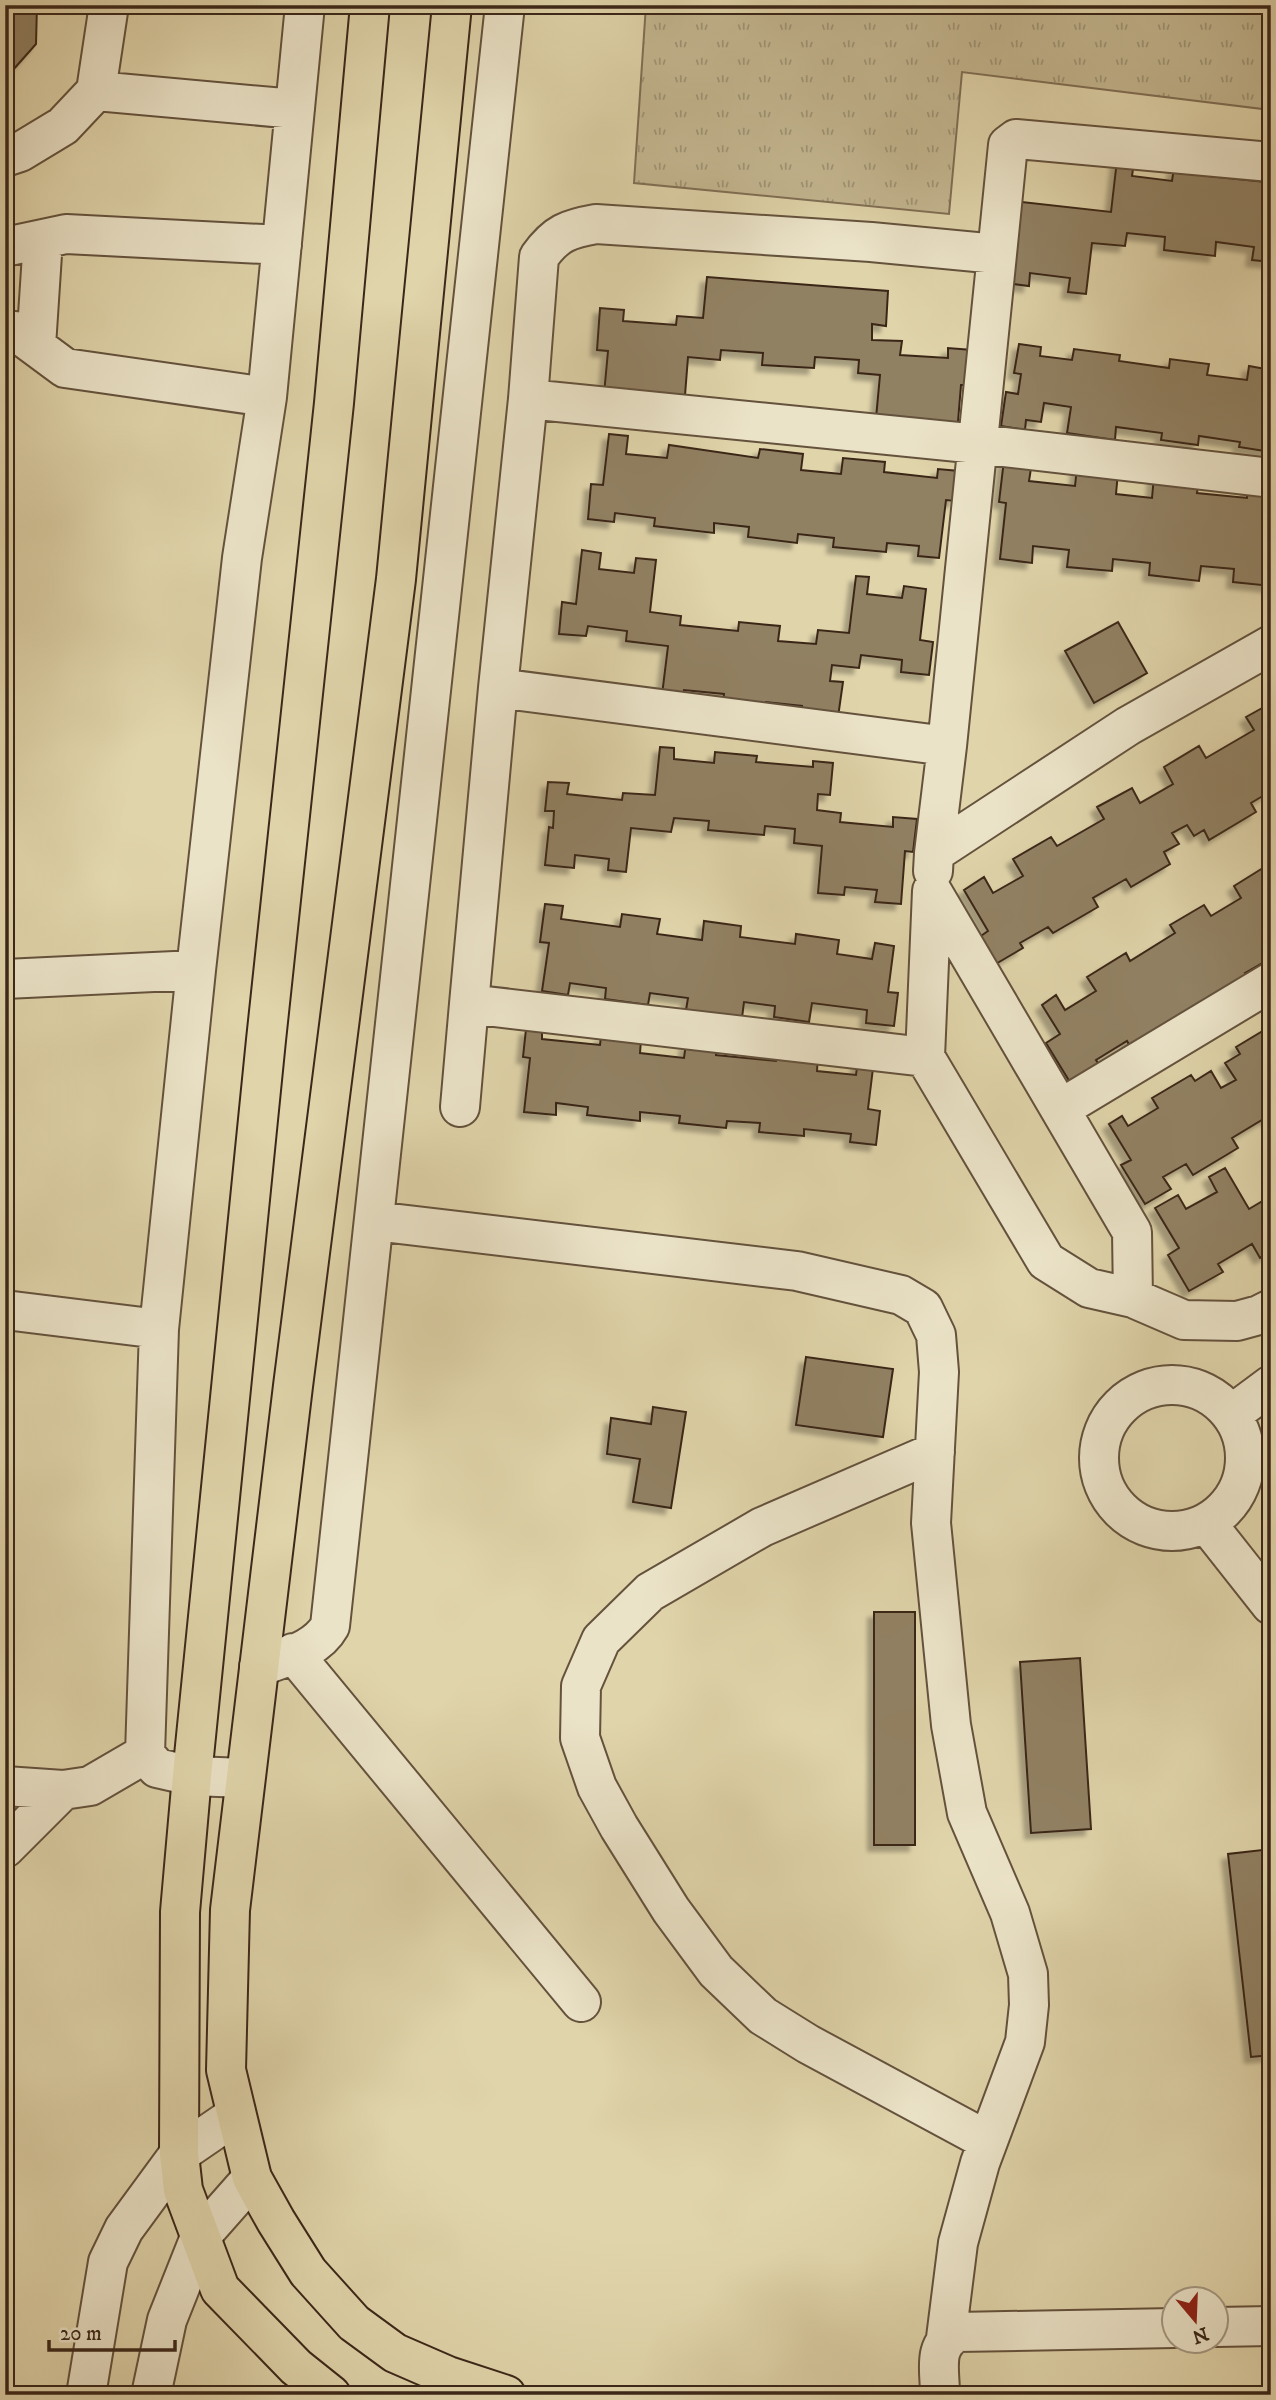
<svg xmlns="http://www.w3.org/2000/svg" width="1276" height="2400" font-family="'IM FELL DW Pica',serif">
<defs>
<pattern id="park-tufts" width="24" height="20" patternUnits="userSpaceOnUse" patternTransform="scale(1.75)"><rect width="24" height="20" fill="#c4b791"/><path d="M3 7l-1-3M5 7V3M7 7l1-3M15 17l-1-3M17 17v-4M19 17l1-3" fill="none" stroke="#a09576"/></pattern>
<filter id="shadow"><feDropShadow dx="-6" dy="6" stdDeviation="2" flood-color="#0004"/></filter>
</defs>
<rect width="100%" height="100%" fill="#e0d4aa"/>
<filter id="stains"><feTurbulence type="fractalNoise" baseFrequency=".00286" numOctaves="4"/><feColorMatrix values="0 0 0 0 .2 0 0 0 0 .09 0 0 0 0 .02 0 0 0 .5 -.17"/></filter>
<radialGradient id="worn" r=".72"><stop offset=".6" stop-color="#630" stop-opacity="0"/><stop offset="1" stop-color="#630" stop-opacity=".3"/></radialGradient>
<path fill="url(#park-tufts)" stroke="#806f55" stroke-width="2" d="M646,5H1271V110L962,72L949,214L634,183Z"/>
<path fill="#918164" stroke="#3b2719" stroke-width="2" filter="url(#shadow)" d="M5,5H37L36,44L5,79Z
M1117,160L1134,162L1132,176L1172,181L1174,167L1208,176L1265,182L1266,172H1271V262L1252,260L1254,247L1216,242L1215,256L1164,250L1165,237L1127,233L1125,246L1092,243L1086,294L1068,292L1070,278L1030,273L1029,286L1006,283L1005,200L1111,212Z
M707,277L888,291L886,326L872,324V340L902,341L900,355L948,358V348L972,350L969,385H961L957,434L875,429L880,375L858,373L859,360L815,357L814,368L762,365L763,353L721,350L720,360L688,357L684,408L603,405L608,351L597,350L600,308L624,310L623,321L676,325L677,316L703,318Z
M1019,344L1041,347L1040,356L1072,360L1074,349L1120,355L1119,361L1169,368L1170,359L1209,364L1207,375L1247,380L1249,366L1271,370V452L1239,447L1240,442L1199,436L1198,445L1161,440L1162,433L1116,427L1115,440L1067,433L1071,407L1044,403L1041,422L1026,420L1025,430L1001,426L1006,392L1018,394L1021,374L1014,373Z
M609,434L628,436L626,454L667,458L669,445L758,458L760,449L803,454L801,470L841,474L843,458L885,462L884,472L937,478L938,469L959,471L955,501L946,500L939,558L918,556L919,546L887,543L886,552L833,547L834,538L798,534L797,543L748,537L749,527L714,523V533L654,526L655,518L615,513L614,522L588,519L591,484L603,485Z
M1004,460L1032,462L1029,481L1075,486L1077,467L1118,472L1116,494L1152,498L1154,476L1199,480L1197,493L1247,498L1248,485L1271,488V586L1233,582L1234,569L1201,566L1199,581L1149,575L1150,563L1113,559L1112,571L1067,567L1069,550L1033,546L1032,563L1000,559L1006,503L999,502Z
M582,550L601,553L599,569L634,573L636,558L656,560L650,612L681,616L680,625L738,631L739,622L780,626L778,641L816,644L818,630L849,633L856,576L869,577L867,594L902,598L904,586L926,589L920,640L933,642L929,675L901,672L902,660L861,655L859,668L832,665L830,681L843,682L838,717L802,712V706L766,702V708L723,703L724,694L684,690L682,698L662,695L668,646L626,641L627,631L588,626L586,636L559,634L562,602L576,604Z
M1118,622L1147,673L1094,703L1065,651Z
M1264,707L1271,718L1269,742L1271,791L1251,803L1256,812L1209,840L1204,830L1194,836L1187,825L1172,833L1179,844L1164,852L1170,864L1131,887L1126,879L1093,898L1098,907L1053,933L1048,927L1020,943L1023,948L994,965L978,938L988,931L964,890L984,877L993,893L1023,876L1013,859L1051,837L1057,846L1104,819L1097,807L1132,788L1140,803L1173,784L1164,767L1199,746L1206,758L1254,730L1246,717Z
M660,747L674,748V759L714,763L715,752L757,756L756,762L813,767V761L833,763L830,795L818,794L817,810L841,813L840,822L893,827V817L917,819L913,852L905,851L901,904L875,902L877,890L845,887L844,895L818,893L822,846L794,843L795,829L765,826L764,835L708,830L709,821L674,818L671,832L631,828L626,872L608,870L609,859L575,855L574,868L545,865L549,827L553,828L554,811H545L548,782L569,783L567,794L622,800L623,793L655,795Z
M1271,863V958L1245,973L1252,983L1135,1055L1127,1041L1096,1060L1102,1069L1073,1087L1046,1043L1060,1034L1042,1005L1056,995L1065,1010L1096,991L1087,977L1126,953L1130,961L1175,933L1170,925L1204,905L1211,916L1241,898L1234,886Z
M545,904L563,906L561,919L620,927L622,914L660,919L657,934L702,940L704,921L741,926L740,937L795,944L796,934L839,940L837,954L872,959L875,943L894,946L888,992L898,993L894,1026L866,1023L867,1010L812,1003L809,1022L774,1017L775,1006L744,1002L742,1018L686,1010L688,998L650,993L648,1005L605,999L606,988L570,983L568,995L542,991L549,943L540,942Z
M1271,1026V1124L1267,1117L1232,1138L1238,1148L1193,1175L1186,1164L1163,1177L1171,1189L1145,1204L1121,1165L1131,1160L1109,1124L1122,1116L1128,1126L1158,1108L1152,1098L1191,1075L1195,1081L1211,1071L1221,1088L1236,1080L1225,1063L1240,1054L1236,1047Z
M526,1029L542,1031V1039L600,1045L601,1036L641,1040L640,1053L684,1058L686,1043L717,1047L716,1055L776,1061L778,1052L818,1055L817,1071L856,1075L858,1059L874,1060L868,1109L880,1111L876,1145L850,1142L851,1134L804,1129V1136L759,1132L760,1123L727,1121L726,1128L679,1123L680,1116L640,1112V1121L587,1115L588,1107L556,1103V1115L524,1112L530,1058L523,1057Z
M1225,1168L1249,1209L1271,1196V1252L1260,1258L1252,1244L1218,1264L1223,1272L1189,1291L1168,1255L1179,1248L1155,1208L1178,1195L1186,1209L1217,1192L1209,1177Z
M806,1357L893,1369L883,1437L796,1425Z
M653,1407L686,1412L671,1508L633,1502L640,1459L607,1454L611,1418L651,1424Z
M874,1612H915V1845H874Z
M1080,1658L1091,1829L1031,1833L1020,1662Z
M1271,1849V2055L1251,2057L1228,1854Z"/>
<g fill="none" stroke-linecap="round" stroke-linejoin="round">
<g stroke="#64523d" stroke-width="42">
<path id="minor" d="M96,91L295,109
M5,157L20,152L63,126L96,91L109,5
M5,247L66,234L282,245
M5,331H15L65,368L267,397
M36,346L43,239
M528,399L978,444L1271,478
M498,688L469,1004L925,1057
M947,746L997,254
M934,853L947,746L498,688L528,399L539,257C556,233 568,229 596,224L871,242L997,254L1008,145L1016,139L1271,162
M933,871L934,853L1128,726L1271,645
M5,979L196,970
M460,1107L469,1004
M1060,1109L1271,982
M374,1221L797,1271L901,1295L923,1308L936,1335L939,1372L931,1523L951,1725L967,1813L1010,1913L1028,1974L1029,2005L1025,2042L980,2163L958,2243L946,2338
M1133,1298L1132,1232L932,891L925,1057L1046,1261L1089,1288L1133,1298L1184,1320L1237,1321L1259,1315L1271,1309
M5,1310L159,1329
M1099 1458a73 73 0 1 1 146 0a73 73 0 1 1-146 0Z
M1232,1414L1271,1385
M935,1452L762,1527L650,1592L601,1640L581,1686L580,1738L597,1787L619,1827L671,1910L716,1971L763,2016L808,2044L988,2141
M1207,1524L1271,1605
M293,1653L581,2002
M259,1667C284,1657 316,1651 330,1626L505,5
M245,1778L192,1776L157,1768L145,1754L159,1329L196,970L242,558L267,397L305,5
M5,1786L63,1790L90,1786L145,1754
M5,1848L63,1790
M1216,2327L1271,2326
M86,2395L108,2262L124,2229L179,2154L236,2115
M151,2395L167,2320L200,2237L252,2178
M940,2395C940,2368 932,2347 957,2332L1174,2328"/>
</g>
<g stroke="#3b2719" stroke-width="42">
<path id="major" d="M452,5L396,579L293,1386L230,1910L226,2070L252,2178L276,2221L308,2272L354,2323L395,2353L448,2376L506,2395
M331,2395L296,2367L220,2289L183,2190L179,2154L180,1912L192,1776L266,1040L334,403L370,5"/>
</g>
<use href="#minor" stroke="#ebe3c8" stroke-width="38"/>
<use href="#major" stroke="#e0d4aa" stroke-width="38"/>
</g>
<rect width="1276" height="2400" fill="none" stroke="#e0d4aa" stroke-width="28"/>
<rect x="7" y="7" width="1262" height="2386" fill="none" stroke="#3b2719" stroke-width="3.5"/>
<rect x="14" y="14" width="1248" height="2372" fill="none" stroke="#3b2719" stroke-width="2"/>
<g transform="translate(1195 2320) rotate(161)"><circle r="33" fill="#ebe3c8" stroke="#a59882" stroke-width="2"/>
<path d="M0-5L12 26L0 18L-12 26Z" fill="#8f2418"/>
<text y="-10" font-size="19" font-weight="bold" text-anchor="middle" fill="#3b2719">N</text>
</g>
<path d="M49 2340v10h126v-10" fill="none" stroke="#3b2719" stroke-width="3.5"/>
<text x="60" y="2340" font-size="21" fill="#3b2719" stroke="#ebe3c8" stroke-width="5" paint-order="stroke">20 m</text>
<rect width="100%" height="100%" filter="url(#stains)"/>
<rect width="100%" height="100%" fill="url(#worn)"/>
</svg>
